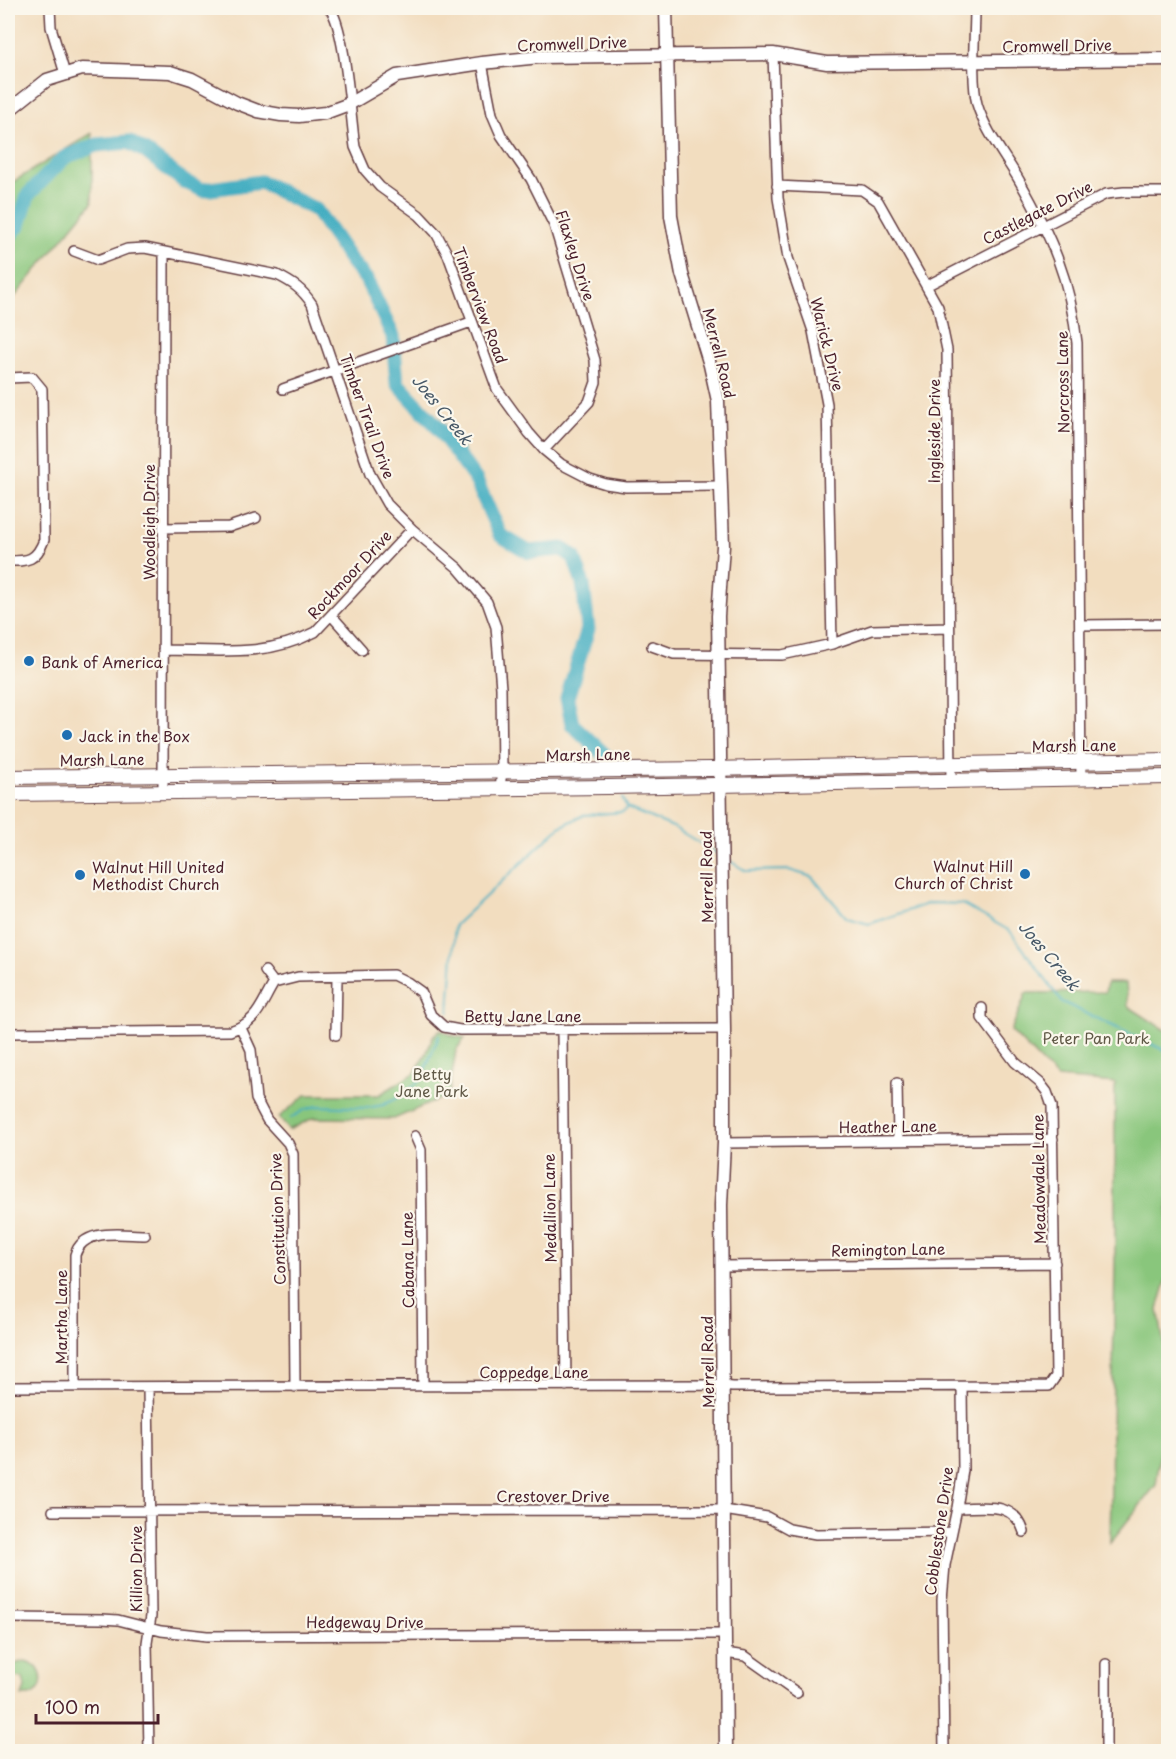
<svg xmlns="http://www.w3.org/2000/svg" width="1176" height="1759" font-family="'Playpen Sans',sans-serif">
<rect width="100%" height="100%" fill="#fbf7ec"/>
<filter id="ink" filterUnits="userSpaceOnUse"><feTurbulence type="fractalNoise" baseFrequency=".0167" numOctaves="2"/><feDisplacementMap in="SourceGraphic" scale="12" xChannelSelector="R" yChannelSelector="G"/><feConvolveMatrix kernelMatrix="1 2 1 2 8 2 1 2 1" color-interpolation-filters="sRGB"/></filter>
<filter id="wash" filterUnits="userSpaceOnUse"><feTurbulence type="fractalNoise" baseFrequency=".008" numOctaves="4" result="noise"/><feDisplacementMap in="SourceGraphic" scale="24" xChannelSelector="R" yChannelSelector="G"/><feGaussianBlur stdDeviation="1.35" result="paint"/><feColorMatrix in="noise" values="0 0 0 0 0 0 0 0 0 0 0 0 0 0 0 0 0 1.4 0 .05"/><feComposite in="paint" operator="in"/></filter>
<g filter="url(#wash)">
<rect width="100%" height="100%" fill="#f2ddbf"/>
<path fill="#89c67c" stroke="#6a7254" stroke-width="1.5" d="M92,133V203L8,305V185Z
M1107,983H1126L1128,1006L1168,1032V1275L1158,1309L1168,1369V1396L1156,1485L1110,1543L1115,1262V1083L1057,1078L1011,1031L1026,993L1105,992Z
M441,1030L450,1035L465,1038L456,1050L449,1095L394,1119L313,1118L289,1130L279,1117L306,1095H379L415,1073L426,1054L433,1036Z
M25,1661C50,1666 45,1700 22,1696L25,1687L23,1678L13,1677L8,1680V1672L15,1664Z"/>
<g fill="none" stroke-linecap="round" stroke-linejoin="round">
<path stroke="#42adc1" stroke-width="2" d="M622,798L627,808L673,827L718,854
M725,858L746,871L789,870L812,877L847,918L869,924L930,903L962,904L1010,931L1062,1002L1168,1052
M449,1012L455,925L560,827L584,815L623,812L627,808
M291,1118L304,1110L317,1106L367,1108L383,1105L405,1094L421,1079L439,1036"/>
<path stroke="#42adc1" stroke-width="15" d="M8,237L19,225L28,195L65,157L97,145L129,142L146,152L185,182L203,190L261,182L316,210L351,261L366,279L393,336L397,383L437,426L476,480L500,535L529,552L562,549L574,557L583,584L588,629L567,698L572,724L608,758"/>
</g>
</g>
<g filter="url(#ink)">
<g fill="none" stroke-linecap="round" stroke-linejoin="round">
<g stroke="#633c41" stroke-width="12">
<path id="minor" d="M50,8L51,27L65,74
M329,8C345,23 351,121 355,147L365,170L380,187L419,215L436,233L448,255L497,389L529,433L544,450L561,464L590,479L606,484L626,487L721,486
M975,8C975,34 971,80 977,104C985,131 1005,156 1019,180C1051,236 1070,278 1077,343L1081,779
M773,54L778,198L788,258L813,331L827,404L832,644
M482,63L492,114L501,135L531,179L554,225L595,360L596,382L589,402L544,450
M777,186L862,190L878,201L938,307L947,350L951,781
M74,251L98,260L127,249L145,248L277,275C293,283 302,289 312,304L370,474L387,504L412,529L458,568L487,602L496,627L501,688L502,771L500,788
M926,286L1106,194L1124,192H1168
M8,378L32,377L42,389L44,540C36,561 28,561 8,561
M283,389L471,322
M163,528L229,527L256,518
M331,615L362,650
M1080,625L1168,624
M652,646L674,654L782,655L832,644L872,630L949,628
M163,650C216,650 266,658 315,632L412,529
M163,792L164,252
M265,971L274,983
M241,1028L251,1050L256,1099L267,1120L288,1143L293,1154L295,1387
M562,1031L566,1386
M8,1033L230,1031C258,1022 260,1006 274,983L298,977L393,975L407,982L421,992L431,1015L444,1027L460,1030L724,1029
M336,1035L337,977
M897,1083L898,1140
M415,1136L421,1150L423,1386
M724,1143L1053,1139
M722,1266L1055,1263
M8,1387L711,1385L732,1387L1049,1386L1056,1376L1052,1106L1047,1092L1040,1083L1015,1062L982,1018V1008
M75,1387V1255C83,1227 122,1235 145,1235
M148,1387L151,1616L147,1643L149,1752
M957,1508C984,1508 1014,1500 1024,1532
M53,1511L724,1510L767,1517L789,1529L816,1534L952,1532
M8,1618L102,1619L118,1620L161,1631L207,1636L725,1634
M725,1653L745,1656L797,1693
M944,1752L942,1600L945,1565L957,1508L963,1470L962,1388
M1106,1752V1664"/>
</g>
<g stroke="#633c41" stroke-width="15">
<path id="tertiary" d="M666,8L671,216L682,274L710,365L718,401L723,546L718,616L724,1029V1143L721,1205L726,1752
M8,111L47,80L82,69L170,72L192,79L237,103L258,111L281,115L299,116L325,113L349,104L397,76L482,63L540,57L773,54L827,63L1168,59"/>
</g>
<g stroke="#633c41" stroke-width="16">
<path id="secondary" d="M8,777L710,769L1168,760
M8,794L608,787L1168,777"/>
</g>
<use href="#minor" stroke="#fff" stroke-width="9"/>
<use href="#tertiary" stroke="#fff" stroke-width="12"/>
<use href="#secondary" stroke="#fff" stroke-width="14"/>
</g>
</g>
<g fill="#1f6fb2" stroke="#fbf7ec" stroke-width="2">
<circle cx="29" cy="661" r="6"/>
<circle cx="67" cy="735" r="6"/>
<circle cx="1025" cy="874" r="6"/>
<circle cx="80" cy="875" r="6"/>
</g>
<g text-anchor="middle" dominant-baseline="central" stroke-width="4.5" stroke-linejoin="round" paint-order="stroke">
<g font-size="15" fill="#4a1f2b" stroke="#fbf7ec">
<text transform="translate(572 43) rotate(-2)">Cromwell Drive</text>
<text transform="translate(1057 45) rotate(-1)">Cromwell Drive</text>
<text transform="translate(1037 212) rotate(-27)">Castlegate Drive</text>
<text transform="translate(576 255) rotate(72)">Flaxley Drive</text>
<text transform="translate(481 305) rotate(69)">Timberview Road</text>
<text transform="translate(828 344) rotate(76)">Warick Drive</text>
<text transform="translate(720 353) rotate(76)">Merrell Road</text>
<text transform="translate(1062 382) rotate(-91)">Norcross Lane</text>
<text transform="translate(368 416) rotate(70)">Timber Trail Drive</text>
<text transform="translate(933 431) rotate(-90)">Ingleside Drive</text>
<text transform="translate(148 522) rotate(-90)">Woodleigh Drive</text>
<text transform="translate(349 574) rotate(-47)">Rockmoor Drive</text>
<text transform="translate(1074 745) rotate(-1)">Marsh Lane</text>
<text transform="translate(588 754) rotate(-1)">Marsh Lane</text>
<text transform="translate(102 759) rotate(-1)">Marsh Lane</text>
<text transform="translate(706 877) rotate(-91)">Merrell Road</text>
<text x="523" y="1015">Betty Jane Lane</text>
<text transform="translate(888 1126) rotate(-1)">Heather Lane</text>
<text transform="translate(1038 1179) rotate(-91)">Meadowdale Lane</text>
<text transform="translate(549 1208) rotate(-91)">Medallion Lane</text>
<text transform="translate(277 1219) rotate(-92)">Constitution Drive</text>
<text transform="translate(888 1249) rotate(-1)">Remington Lane</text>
<text transform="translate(407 1260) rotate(-91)">Cabana Lane</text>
<text transform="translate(60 1317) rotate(-90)">Martha Lane</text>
<text transform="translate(707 1362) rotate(-91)">Merrell Road</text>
<text x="534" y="1371">Coppedge Lane</text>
<text x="553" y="1495">Crestover Drive</text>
<text transform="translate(938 1531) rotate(-82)">Cobblestone Drive</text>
<text transform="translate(135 1569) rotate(-90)">Killion Drive</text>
<text x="365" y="1621">Hedgeway Drive</text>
</g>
<g font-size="15" fill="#4a1f2b" stroke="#fbf7ec" text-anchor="start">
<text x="41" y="661">Bank of America</text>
<text x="79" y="735">Jack in the Box</text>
<text x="1013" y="865" text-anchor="end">Walnut Hill<tspan x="1013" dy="17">Church of Christ</tspan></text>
<text x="92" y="866">Walnut Hill United<tspan x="92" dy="17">Methodist Church</tspan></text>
</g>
<g font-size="15" fill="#605947" stroke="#fbf7ec">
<text x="1096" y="1037">Peter Pan Park</text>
<text x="432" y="1073">Betty<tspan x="432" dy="17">Jane Park</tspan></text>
</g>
<g font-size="16" font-style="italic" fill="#475867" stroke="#fbf7ec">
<text transform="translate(443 409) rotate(51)">Joes Creek</text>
<text transform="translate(1050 955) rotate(50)">Joes Creek</text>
</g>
</g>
<rect width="1176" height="1759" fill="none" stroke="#fbf7ec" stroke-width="30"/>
<path d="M36 1714v9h122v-9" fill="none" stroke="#4a1f2b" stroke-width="3"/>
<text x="45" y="1714" font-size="18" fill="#4a1f2b" stroke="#fbf7ec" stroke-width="4.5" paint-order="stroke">100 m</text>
</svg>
